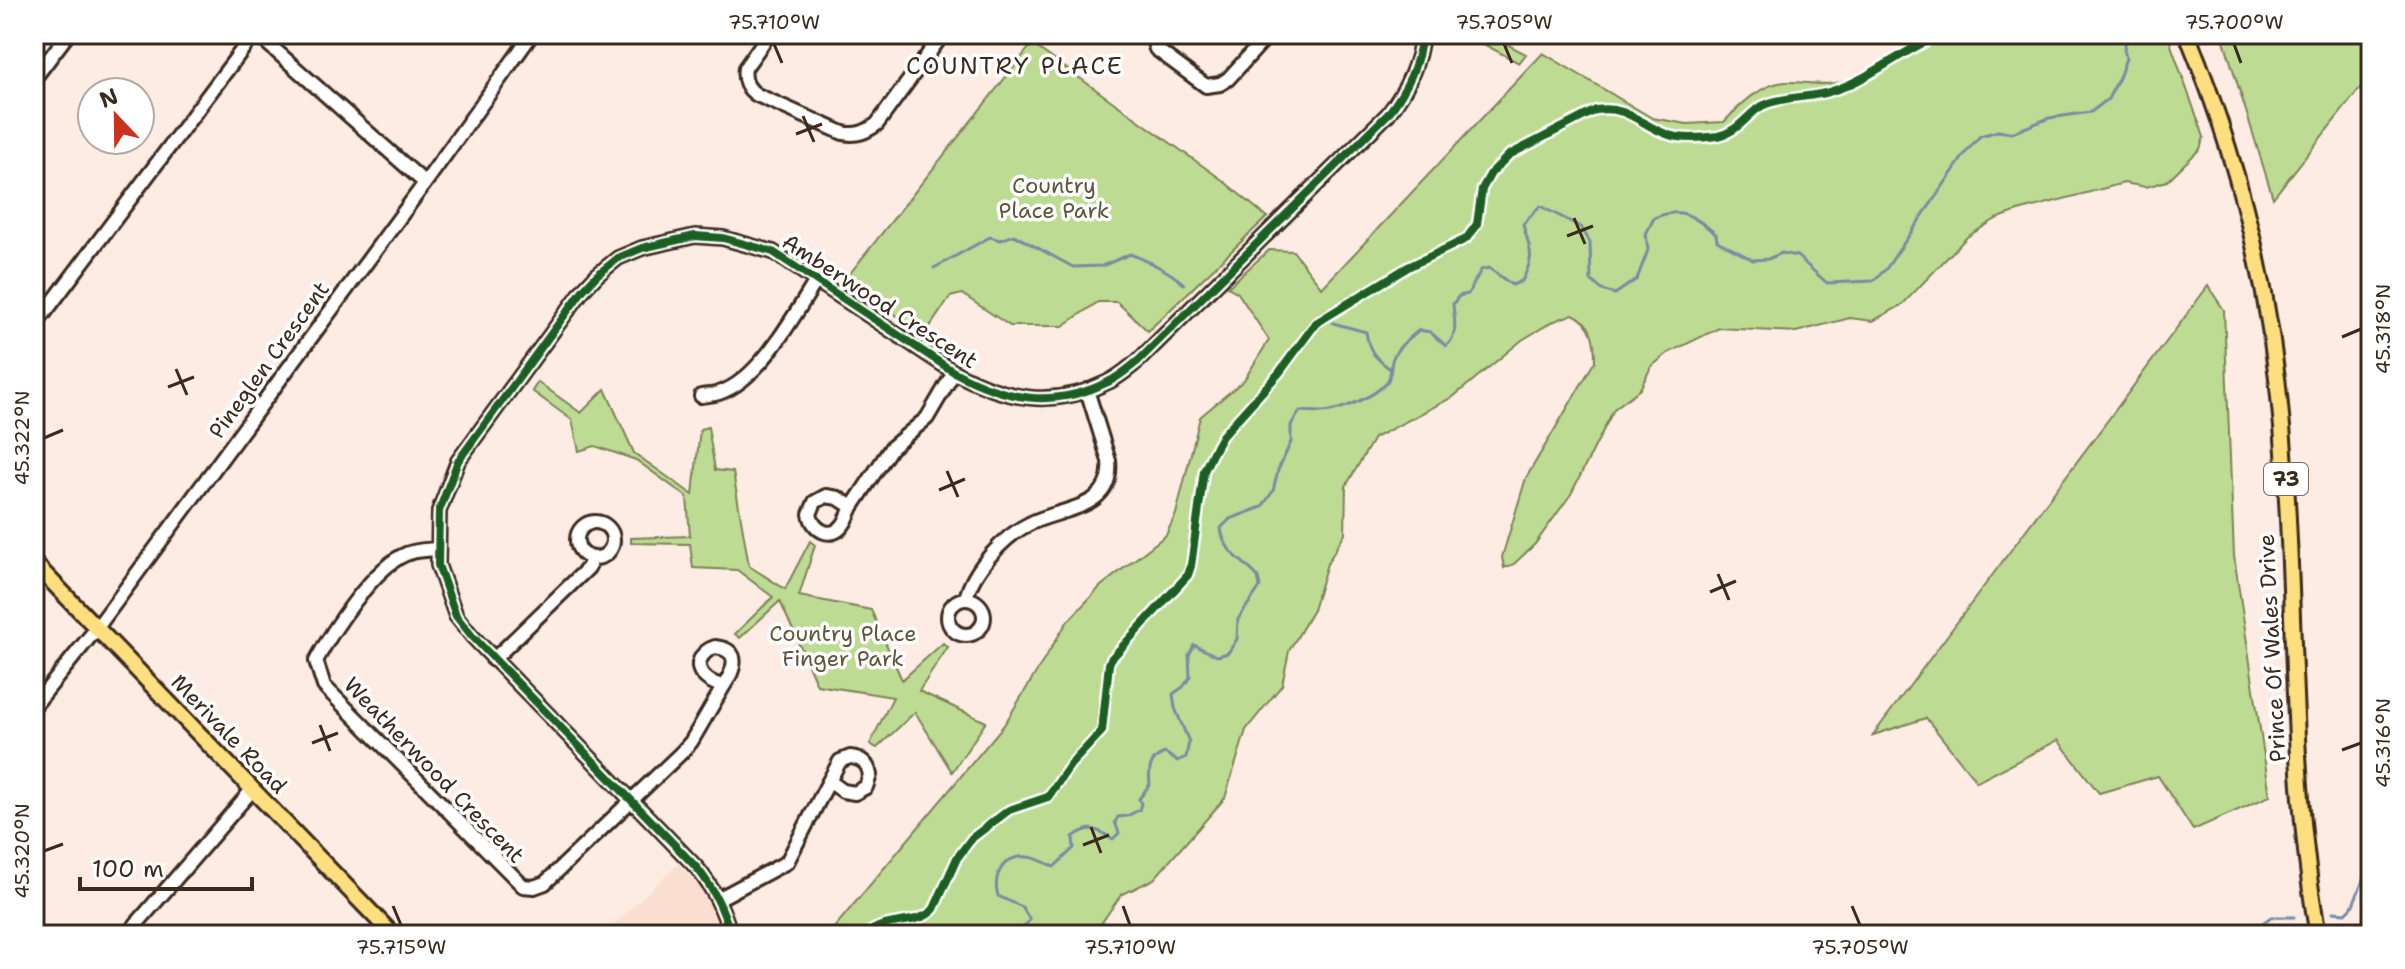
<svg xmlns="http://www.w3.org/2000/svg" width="2405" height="969" font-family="'Shantell Sans',sans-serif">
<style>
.built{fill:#fadfd1}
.green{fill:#bddb93;stroke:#7c8258;stroke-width:2}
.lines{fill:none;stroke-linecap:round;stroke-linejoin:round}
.stream{stroke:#788ca3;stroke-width:3}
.minor-casing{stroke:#3b2a1e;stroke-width:18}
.major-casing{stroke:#3b2a1e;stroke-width:20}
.minor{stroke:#fff;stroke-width:12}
.major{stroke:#fedf80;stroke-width:14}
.cycleway-casing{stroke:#fff;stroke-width:13}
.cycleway{stroke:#1b5e20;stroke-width:8}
.ticks{fill:none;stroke:#3b2a1e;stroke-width:3}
.labels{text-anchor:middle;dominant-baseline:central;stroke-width:7;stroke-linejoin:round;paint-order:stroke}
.shield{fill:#fff;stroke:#766a62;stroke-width:2}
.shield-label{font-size:20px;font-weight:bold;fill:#3b2a1e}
.park-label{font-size:22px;fill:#5c563b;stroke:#fff}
.street-label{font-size:22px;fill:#3b2a1e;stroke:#fff}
.neighbourhood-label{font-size:24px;letter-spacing:2px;fill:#3b2a1e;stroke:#fff}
.neatline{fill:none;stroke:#3b2a1e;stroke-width:3}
.ticks-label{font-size:20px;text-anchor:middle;fill:#3b2a1e}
</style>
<rect width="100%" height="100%" fill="#fcece4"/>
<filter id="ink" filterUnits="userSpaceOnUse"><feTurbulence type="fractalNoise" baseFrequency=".0125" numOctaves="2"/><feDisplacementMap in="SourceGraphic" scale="16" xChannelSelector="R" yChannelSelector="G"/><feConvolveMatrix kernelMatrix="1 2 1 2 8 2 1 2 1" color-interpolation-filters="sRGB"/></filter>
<g filter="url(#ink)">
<!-- built -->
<path class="built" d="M678,864L704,891L719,919L724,935H603Z"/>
<!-- green -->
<path class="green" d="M1465,34H1487L1526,54L1519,63Z
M1934,34H2167L2204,137L2200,149L2167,181L2146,187L2124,183L2018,211L1996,219L1967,237L1902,305L1873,321L1850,318L1796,332L1719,328L1668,353L1651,367L1640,389L1614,409L1571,494L1535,544L1514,564L1504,568L1502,557L1526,478L1595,361C1595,342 1593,323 1573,314L1552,322L1522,340L1453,397L1374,438L1346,486L1345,533L1327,564L1313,610L1289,651L1282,685L1246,730L1225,798L1154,879L1121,895L1093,935H828L1004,725L1067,622L1101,586L1166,535L1176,514L1200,417L1244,380L1269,340L1238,293L1228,287L1269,250L1293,251L1322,288L1543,53L1652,118L1687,124L1724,122C1739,106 1762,83 1785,82C1805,81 1821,87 1841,82C1875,73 1905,54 1934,34Z
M2222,34H2371V90L2365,82L2273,198Z
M1032,44L1221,179L1267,217L1148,331L1117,302H1098L1063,326H1010L962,294L950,297L925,334L844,281Z
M2208,286L2224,310L2234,556L2270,796L2193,830L2158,776L2099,793L2058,740L1977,782L1926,718L1873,735Z
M538,382L581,413L605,389L634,453L693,495L700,429L708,427L715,470L733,472L749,566L785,589L810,541L815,545L799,596L871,610L902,680L943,643L948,647L919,691L986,722L952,772L915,712L877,748L870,744L893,697L817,685L780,601L740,638L735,634L773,597L737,570L693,568L690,544L631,543V538L690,536L687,497L636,460L595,446L579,451L572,420L532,391Z"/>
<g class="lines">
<!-- stream -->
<path class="stream" d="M934,268L990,237L1000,240L1014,235L1073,267L1102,266L1130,254C1150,262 1168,270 1184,284
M1333,323L1366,332C1369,351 1374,357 1389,368
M2333,912L2346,913L2352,907L2367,871L2371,868
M1016,935L1030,920L1022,907L998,896C992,875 1004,854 1028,857C1038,858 1046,863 1054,867L1074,848L1073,837C1090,824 1096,829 1113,839L1119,833L1115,822L1118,817L1127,816L1139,810L1141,804L1139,799L1150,784C1148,769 1150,758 1165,753L1177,761L1186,757L1189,742L1175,708L1173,694L1183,687L1190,677L1189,655L1194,645L1217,656L1228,653L1237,639L1238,619L1260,587L1258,577C1243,559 1224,554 1221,528L1230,519L1262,507L1273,491L1278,470L1291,442V425L1300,411C1307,411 1313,412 1319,412C1337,413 1376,396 1387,382C1392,375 1390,365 1393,358C1397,347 1410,338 1419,330L1430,332L1446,346C1459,336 1454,319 1453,304L1459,296L1468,294L1481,270L1489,268L1512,285L1522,281C1536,253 1530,253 1523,224L1540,206L1581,227L1590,242L1591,280L1602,290L1615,294L1637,279L1648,250L1646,234L1654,218C1683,206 1693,216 1716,234L1717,241L1753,260L1768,259L1782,253L1797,256L1827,283L1873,281L1886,269L1967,151L1980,136L1998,131L2012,133L2049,118L2091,112L2108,99L2119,78L2126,58L2124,49L2128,34
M2246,935L2271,917H2294"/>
<defs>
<path id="minor" d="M257,34L425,183
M769,34L745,68C743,79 747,89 757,95L843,133C857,136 866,132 877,124L943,34
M1151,34L1156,49L1206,86L1220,84L1228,79L1269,34
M34,79L68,34
M34,327L254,34
M701,396C706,395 714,395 719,393C760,380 794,315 816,281
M826,496L838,498L852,507C849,513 847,520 843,525C831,541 813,530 810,514L815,502Z
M852,507L891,448L927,418L954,372
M577 540a18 18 0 1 1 36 0a18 18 0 1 1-36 0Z
M437,549C428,550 415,550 406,554C374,567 332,631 316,661L324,686L523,886L534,887L545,883L681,753L691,742L723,687
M966,599C972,571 1004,536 1029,524C1061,507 1114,511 1109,461L1087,390
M948 617a18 18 0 1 1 36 0a18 18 0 1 1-36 0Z
M715,647C743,650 734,671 723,687C717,684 709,682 705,677C692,666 702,651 715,647Z
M493,660L588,568L593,558
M34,706L96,629L425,183L532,34
M850,757C862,758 868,764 870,775L866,787L855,793L843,791L829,781L840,761Z
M718,899L787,862L829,781
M127,935L252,790
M731,935C723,909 714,889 697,868L472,636L456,616L438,565L439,511L458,461L583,290L597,275L618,258L642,248L695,236L723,238L773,252L954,372C1006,400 1053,409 1108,382C1119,377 1129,368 1138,361L1388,114C1406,91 1419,64 1422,34"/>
<path id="major" d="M2187,34C2238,158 2271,293 2282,427C2297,596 2288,768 2318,935
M34,563L393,935"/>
</defs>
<!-- minor casing -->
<use href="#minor" class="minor-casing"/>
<!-- major casing -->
<use href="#major" class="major-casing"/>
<!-- minor -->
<use href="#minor" class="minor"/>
<!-- major -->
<use href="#major" class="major"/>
<defs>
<path id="cycleway" d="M731,935C723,909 714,889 697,868L472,636L456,616L438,565L439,511L458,461L583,290L597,275L618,258L642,248L695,236L723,238L773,252L954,372C1006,400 1053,409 1108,382C1119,377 1129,368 1138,361L1388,114C1406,91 1419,64 1422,34
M866,935C886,916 918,927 934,909L957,858L972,838L1009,810L1048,797L1071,764L1102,731L1109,664L1111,659L1188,575L1191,566L1204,471L1212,454L1222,436L1279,373L1316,323L1408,267L1466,239L1477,224L1482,189L1491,173L1509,155L1596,110C1629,105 1641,126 1669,135C1684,140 1703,138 1718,136C1742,131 1749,109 1769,103C1790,96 1814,98 1835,90C1874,77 1906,47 1944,34"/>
</defs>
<!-- cycleway casing -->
<use href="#cycleway" class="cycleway-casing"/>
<!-- cycleway -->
<use href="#cycleway" class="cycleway"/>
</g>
</g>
<!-- ticks -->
<path class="ticks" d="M774,44L782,63M1504,44L1512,63M2234,44L2241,63M803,116L814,142M796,134L822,124M1574,218L1585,244M1567,236L1593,226M2342,337L2361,329M176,369L187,395M168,387L194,377M44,438L63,430M947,471L958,497M939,490L965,479M1718,574L1729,600M1710,592L1736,581M320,725L330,751M312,743L338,733M2342,750L2361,743M1091,827L1101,853M1083,845L1109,835M44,851L63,844M393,906L401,925M1123,906L1130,925M1852,906L1860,925"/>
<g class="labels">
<!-- shield labels -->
<rect class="shield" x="2264" y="463" width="44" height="32" rx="6"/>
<g class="shield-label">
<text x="2286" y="479">73</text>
</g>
<!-- park labels -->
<g class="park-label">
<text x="1054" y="185">Country<tspan x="1054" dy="25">Place Park</tspan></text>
<text x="843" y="633">Country Place<tspan x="843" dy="25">Finger Park</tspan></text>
</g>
<!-- street labels -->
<g class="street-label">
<text transform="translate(880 301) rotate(33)">Amberwood Crescent</text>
<text transform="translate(269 360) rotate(-54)">Pineglen Crescent</text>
<text transform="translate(2272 648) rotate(-93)">Prince Of Wales Drive</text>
<text transform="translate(229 734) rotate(46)">Merivale Road</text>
<text transform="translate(434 770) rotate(46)">Weatherwood Crescent</text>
</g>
<!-- neighbourhood labels -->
<g class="neighbourhood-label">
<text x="1015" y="66">COUNTRY PLACE</text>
</g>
</g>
<!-- margin -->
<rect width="2405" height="969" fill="none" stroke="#fff" stroke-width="88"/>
<!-- north arrow -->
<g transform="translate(116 116) rotate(338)"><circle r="38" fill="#ffffff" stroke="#b1aaa5" stroke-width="2"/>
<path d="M0-6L14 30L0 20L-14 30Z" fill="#c8321e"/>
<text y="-12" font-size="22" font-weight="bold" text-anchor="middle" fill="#3b2a1e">N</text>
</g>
<!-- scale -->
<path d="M80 877v12h172v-12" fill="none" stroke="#3b2a1e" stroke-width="4"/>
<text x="92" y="877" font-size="24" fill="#3b2a1e" stroke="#ffffff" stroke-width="6" paint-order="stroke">100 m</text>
<rect x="44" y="44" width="2317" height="881" class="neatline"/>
<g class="ticks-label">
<text x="774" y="29">75.710°W</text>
<text x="1504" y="29">75.705°W</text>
<text x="2234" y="29">75.700°W</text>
<text transform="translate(2383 329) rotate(-90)" y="7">45.318°N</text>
<text transform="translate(22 438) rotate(-90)" y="7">45.322°N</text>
<text transform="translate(2383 743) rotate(-90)" y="7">45.316°N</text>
<text transform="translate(22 851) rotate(-90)" y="7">45.320°N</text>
<text x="401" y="954">75.715°W</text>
<text x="1130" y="954">75.710°W</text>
<text x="1860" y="954">75.705°W</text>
</g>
</svg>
